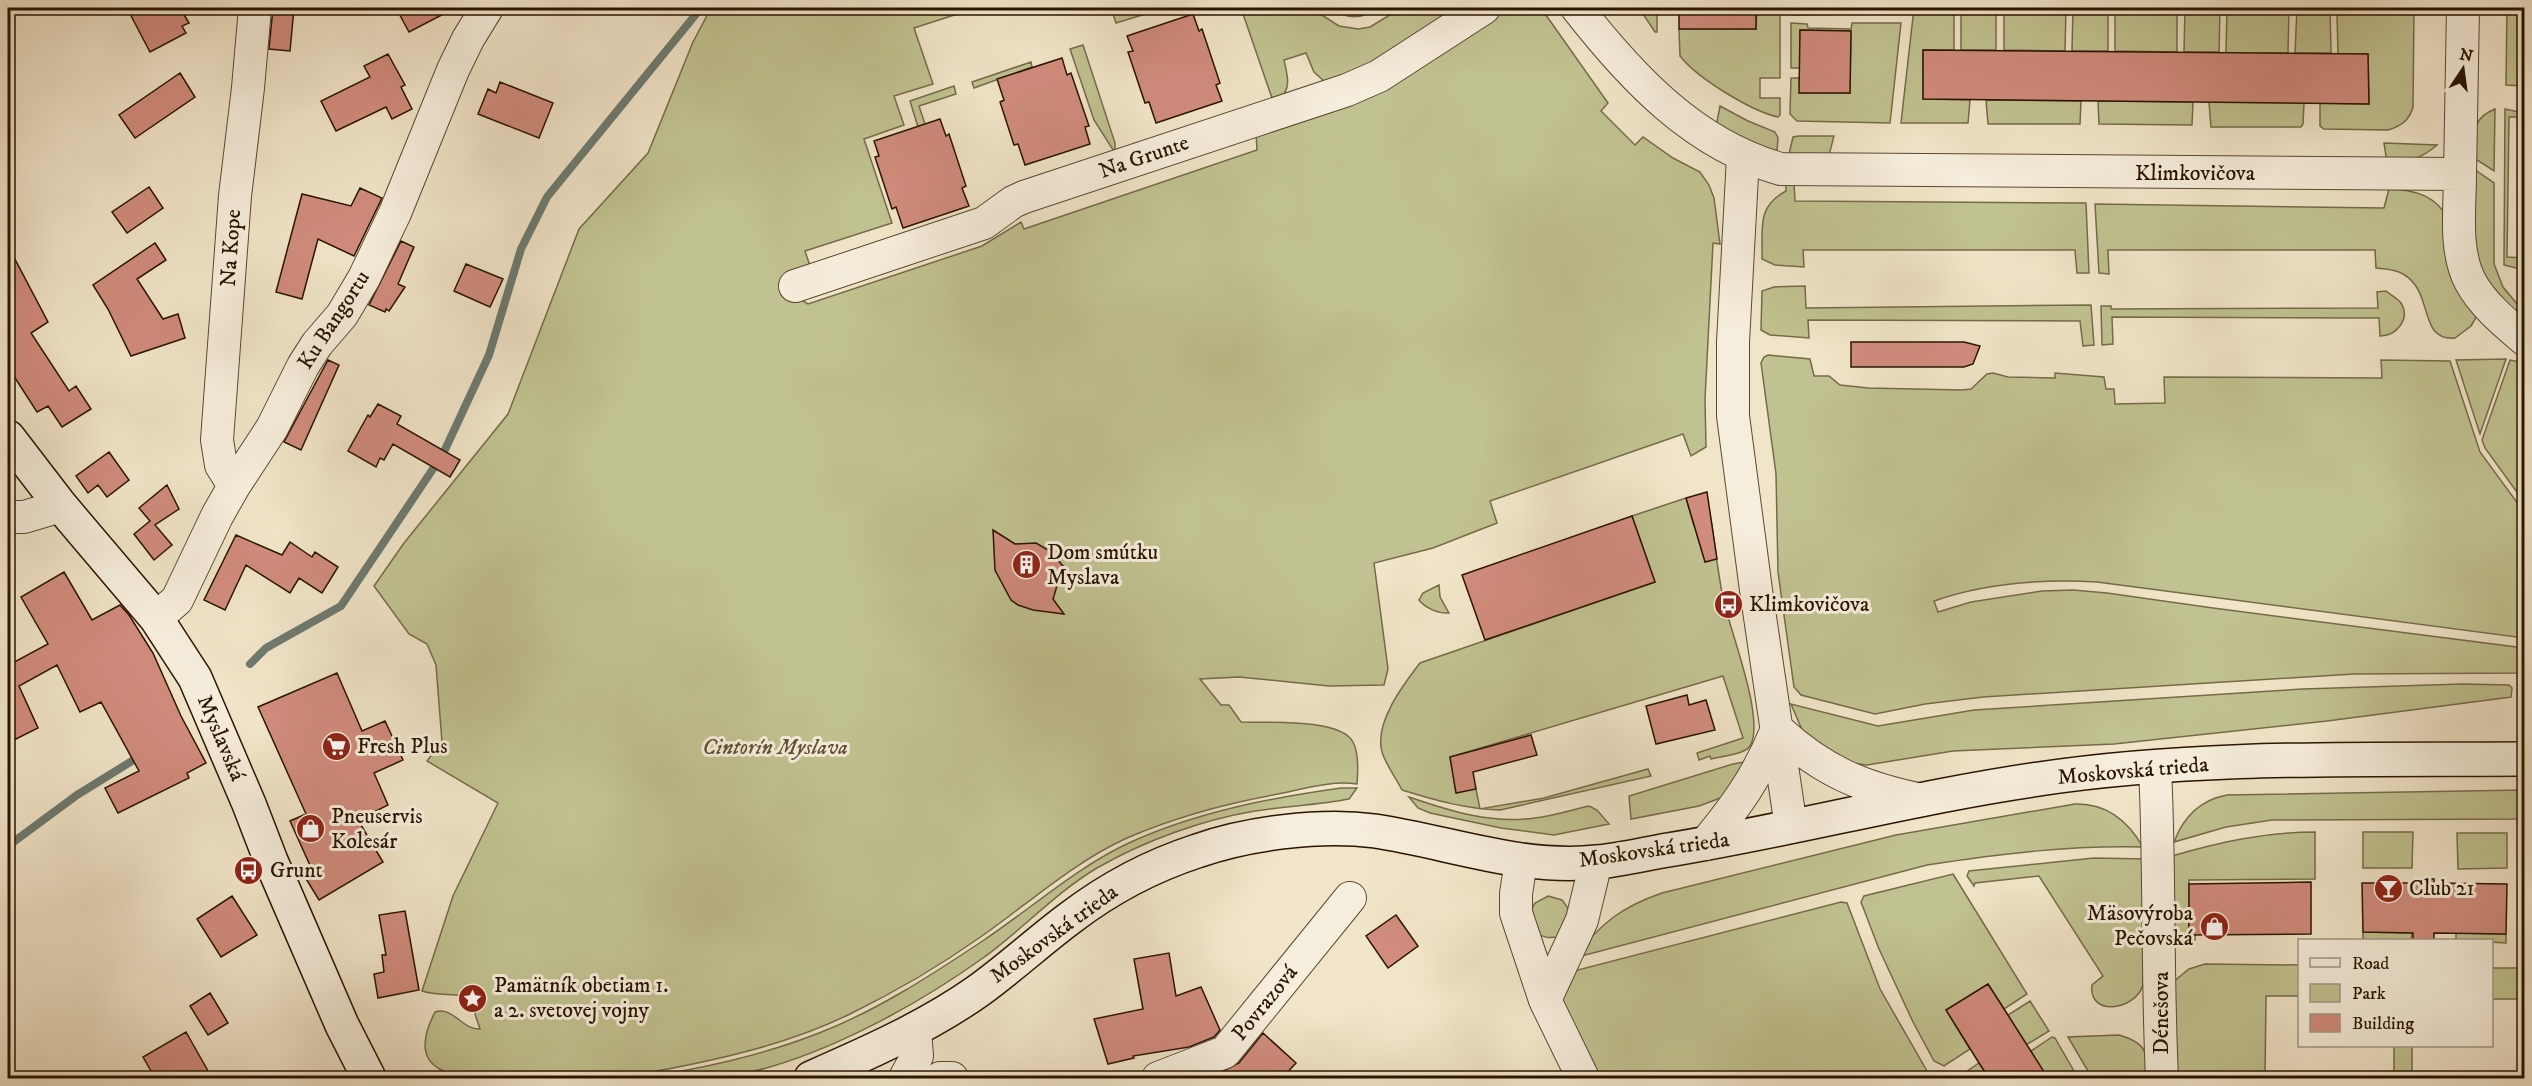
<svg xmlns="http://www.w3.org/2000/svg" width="2532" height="1086" font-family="'IM FELL DW Pica',serif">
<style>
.green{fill:#c1c291;stroke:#756b48;stroke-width:1.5}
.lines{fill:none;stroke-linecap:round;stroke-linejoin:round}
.stream{stroke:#6d7a70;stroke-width:8}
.building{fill:#d18c7d;stroke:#291400;stroke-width:1.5}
.street-casing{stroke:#5b4832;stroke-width:34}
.secondary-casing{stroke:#291400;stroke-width:36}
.street{stroke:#f6eedc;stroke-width:32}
.secondary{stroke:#f6eedc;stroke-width:33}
.labels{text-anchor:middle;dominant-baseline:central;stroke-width:6;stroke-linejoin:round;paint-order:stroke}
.street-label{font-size:22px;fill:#291400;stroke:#f6eedc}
.poi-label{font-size:22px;fill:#291400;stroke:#f6eedc;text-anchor:start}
.park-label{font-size:22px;font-style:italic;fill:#5e5133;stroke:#f6eedc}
</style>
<rect width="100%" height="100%" fill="#f1e5c9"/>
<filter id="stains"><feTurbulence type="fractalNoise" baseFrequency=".00333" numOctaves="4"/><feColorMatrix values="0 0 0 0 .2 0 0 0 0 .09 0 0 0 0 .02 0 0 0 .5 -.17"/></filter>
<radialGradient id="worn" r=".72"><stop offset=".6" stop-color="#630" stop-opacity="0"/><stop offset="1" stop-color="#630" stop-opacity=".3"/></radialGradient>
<!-- green -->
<path class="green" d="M711,8H976L914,28L933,84L894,96L904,125L864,139L892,223L805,251L811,269L798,298L808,304L982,246L1021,222L1024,229L1257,150L1256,132L1479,25L1507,8H1541L1608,103L1601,111L1635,145L1643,137L1673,158L1700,172L1709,185L1714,198L1720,244L1713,243L1705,399L1706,447L1691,456L1683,434L1490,501L1497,523L1433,548L1374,563L1388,669L1384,685L1329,686L1239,677L1200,679L1221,705H1229L1241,722C1266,723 1340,718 1353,742C1359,753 1358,772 1357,784C1330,780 1300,790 1273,795C1224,804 1173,818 1127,838C1074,862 1029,903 982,936C941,965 895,992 850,1014C793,1042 730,1057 668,1069C649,1072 629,1077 610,1078C576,1081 539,1078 504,1078C457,1078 402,1076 435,1012C453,1006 462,1030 480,1029L475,1014L478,1002L483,1005C465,990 443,998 422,991L453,896L498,803L427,761L442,742L436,665L427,644L409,634L374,586L404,543L508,414L579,229L648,153L693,42Z
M1111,8H1165L1116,23Z
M1241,8H1311L1339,26L1358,29L1370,27L1401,8H1463L1386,59L1325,82L1314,72L1306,53L1284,60C1287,75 1292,87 1280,99L1272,98Z
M1329,8H1379C1362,19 1347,20 1329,8Z
M1639,8H1657V32H1655Z
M1757,8H1780V78H1760V98H1780V115L1778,117C1751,111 1697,78 1680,56L1679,29H1756Z
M1791,8H1903L1902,13L1791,15Z
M1914,8H1954V50H1923V99L1970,100L1968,123H1901Z
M1961,8H1996V50H1961Z
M2004,8H2066L2065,51L2004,50Z
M2073,8H2108V51H2072Z
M2115,8H2177V52L2115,51Z
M2185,8H2220L2219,52H2184Z
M2227,8H2289L2288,53H2226Z
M2297,8H2330L2331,53H2295Z
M2340,8H2414L2413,107C2409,121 2401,126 2388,130L2324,129L2320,126V103L2369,104L2368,54H2338L2337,13Z
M2507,8H2524V86L2506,85Z
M1791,23L1807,24L1808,28L1851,29L1852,23H1901L1890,123L1797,121L1790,114L1791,78H1799L1800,93H1850L1851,31L1800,30V68H1791Z
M1083,45L1115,143V153L1094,120L1070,49Z
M1031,62L1032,67L974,88L972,82Z
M954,86L956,94L919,106L925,124L918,127L910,101Z
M1986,100L2081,101L2080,124H1988Z
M2098,101L2193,102L2192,125L2099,124Z
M2209,102L2304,103L2303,124L2301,127H2211Z
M1720,106L1748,121L1775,132L1778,138L1777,151L1762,147L1716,127Z
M2495,109L2494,171L2474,158C2475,134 2470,119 2495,109Z
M2505,109L2524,113V117H2509L2507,257L2524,258V270L2504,265V263Z
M1799,136H1834L1829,155L1789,154L1793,137Z
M2384,143L2437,145C2421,159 2408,162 2387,163Z
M2474,169L2494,183V264L2503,287L2518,305L2516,312C2504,300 2488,288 2481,273C2470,250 2474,196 2474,169Z
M1786,182L1794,183L1795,201L2086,203L2089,273H2077L2075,250H1803L1804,267L1775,265L1762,259C1763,229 1756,207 1786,191Z
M2389,189C2410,190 2430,193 2443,211L2446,257L2450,274L2478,314L2471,326L2455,338C2417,341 2435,292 2403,274C2395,269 2385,269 2376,268L2375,250H2108L2109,274L2099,273L2095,204L2384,208Z
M1805,286L1806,308L2091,305L2094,345L2083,346L2080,321L1808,320L1809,338L1770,335L1761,330L1762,291L1774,287Z
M2386,291C2391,295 2397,298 2401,303C2411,319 2396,336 2380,336L2379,318L2112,317L2113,344L2102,345L2101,306H2111V309L2378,308L2377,292Z
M1768,355L1810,359L1814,376H1829L1840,385L1868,388L1962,390L1971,389L1987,374L1993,373L2008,377L2055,378V373L2104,377L2106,389H2114L2115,404L2165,403L2164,377L2382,378L2381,360L2450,361L2480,452L2524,512V638L2097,582C2043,579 1985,583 1934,601L1938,612L1971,602L2042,591L2073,590L2107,593L2213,608L2524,648V673L2354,674L1983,697L1925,704L1875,714L1801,695L1794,687L1778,572L1776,474L1761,363L1764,357Z
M2506,359L2480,434L2456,360Z
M2510,360L2524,363V502L2485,448L2482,440Z
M1686,498L1694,526L1711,520C1715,546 1718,573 1723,598C1729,628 1766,720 1750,746C1744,755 1721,756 1711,759L1710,756L1699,760L1697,753L1743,738L1723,676L1450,757L1456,792L1476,789L1480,809L1544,798L1648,769L1651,776L1500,810C1465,809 1435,800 1402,790C1396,778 1386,765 1382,752C1374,723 1403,685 1420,663L1655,582L1632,516Z
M1439,585L1440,597L1449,613C1439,614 1425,608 1419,600L1423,593Z
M2463,684L2509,685L2512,688L2511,697L2327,721L2114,744L1953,751L1867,765L1843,762L1803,732L1791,704L1878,726L1974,710L2303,689Z
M1755,760L1723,797L1699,806L1631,819L1629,796L1733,764Z
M1341,788H1357L1349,799C1318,805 1286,806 1255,811C1201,820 1144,841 1097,868C1055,893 1022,930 983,958C913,1008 811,1064 725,1077C697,1082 667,1079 639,1078C700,1069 761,1056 819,1033C876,1011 930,976 981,942C1031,909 1076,867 1131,842C1197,812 1270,798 1341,788Z
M2524,790V819L2272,820L2226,827L2174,842C2183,818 2200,800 2227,795Z
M1409,797C1450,811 1490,824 1535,818C1553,816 1571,810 1589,806L1597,810L1609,824L1554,835L1501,828L1430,813L1418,808Z
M2075,804C2106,803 2128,821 2143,847C2071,845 1998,854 1927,865L1574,958C1600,924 1621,907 1662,893L1896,835Z
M2315,832V879L2189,880V935H2195V940H2172V856C2220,842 2265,832 2315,832Z
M2363,832H2413L2412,868H2363Z
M2457,833H2507V868L2458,869Z
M2094,858L2147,859L2149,888L2143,985C2135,1011 2088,1017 2092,985L2103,976L2039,876L1975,883L1974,886L1967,876L1969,871Z
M1953,874L2027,994L2004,1009L1988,984L1946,1010L1970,1049L1944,1066L1934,1061L1913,1022L1879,949L1861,902L1864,896Z
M1548,896L1562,900L1570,911L1560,936C1550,939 1544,938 1535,932L1529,914L1535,903Z
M1841,902L1847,903L1880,989L1931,1078H1597L1561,997L1566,973Z
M2363,932L2412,933L2411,940H2363Z
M2456,933L2506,934V943L2456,940Z
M2205,964L2299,965V996H2266L2265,1078H2176L2173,982L2189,969Z
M2492,968H2524V999H2492Z
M2030,1001L2049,1031L2026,1045L2008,1015Z
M2119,1035C2147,1043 2147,1052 2148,1078H2092L2068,1037Z
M2052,1037L2055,1038L2078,1078H2045L2046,1077L2031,1051Z
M2394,1046H2412V1078H2394Z
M1979,1063L1989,1078H1957Z"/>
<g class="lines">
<!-- stream -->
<path class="stream" d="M250,664L266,648L341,606L443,454L489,355L521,249L547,197L701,8
M8,846L77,795L140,756"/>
</g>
<!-- building -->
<path class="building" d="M127,8H180L189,23L182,26L186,33L150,52Z
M273,8H294L290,51L269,49Z
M396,8H455L409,32Z
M1679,8H1756V29H1679Z
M1193,14L1199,31L1202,29L1220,83L1216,85L1222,101L1156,123L1149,102L1145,103L1128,52L1133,51L1127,36Z
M1800,30L1851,31L1850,93H1799Z
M1923,50L2368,54L2369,104L1923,99Z
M388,54L405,85L401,87L412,109L392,119L386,107L336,131L321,101L370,77L364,66Z
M1062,58L1067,75L1071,73L1089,126L1085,127L1090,144L1025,165L1018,144L1014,145L1000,102L1004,100L997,79Z
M180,73L195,97L135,138L119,115Z
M500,82L553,103L539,138L478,114L488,89L496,93Z
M940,119L946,136L949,134L966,186L962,188L969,206L903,228L896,207L892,209L875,157L879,156L874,141Z
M149,187L163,208L127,233L112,212Z
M360,188L382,198L354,256L318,239L302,299L276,292L302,194L351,206Z
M401,241L414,247L398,284L405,287L389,311L386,309L385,312L369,305Z
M155,243L166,260L137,279L163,319L178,314L185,338L131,356L108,309L93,285Z
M8,246L48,322L31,333L69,391L76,386L91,409L62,427L48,406L37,412L8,367Z
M466,264L503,279L490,307L454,291Z
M1851,342H1964L1980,346L1973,364L1964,367H1851Z
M328,360L339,365L301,450L284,442Z
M378,404L401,416L397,424L460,460L450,477L393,444L384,460L380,458L376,467L348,451L368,415L370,417Z
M109,452L129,480L107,497L98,485L88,493L76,476Z
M167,485L179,509L155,525L172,545L154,560L134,534L150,521L139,508Z
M1707,492L1717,559L1705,562L1686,498Z
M1632,516L1655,582L1485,640L1462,575Z
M993,530L1015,544L1036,543L1050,551L1063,566L1053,599L1064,614L1033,610L1018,605L1011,600L995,570Z
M236,535L282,555L290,542L312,557L315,552L338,567L322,593L299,578L290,593L246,565L225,610L204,600Z
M64,572L92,620L120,605L129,615L153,653L181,716L206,763L187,773L189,778L118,813L105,788L139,771L101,702L80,712L57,665L19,686L38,728L8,743V661L9,665L48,644L21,597Z
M337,673L362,731L385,721L403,760L374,773L388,805L358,820L383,862L319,900L305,877L313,872L290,821L306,814L258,707Z
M1687,695L1689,705L1706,700L1715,730L1656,744L1646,706Z
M1531,735L1537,755L1473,772L1476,789L1456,793L1450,757Z
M2412,879H2434V883L2507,884L2506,934L2434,933V940H2413V933L2363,932L2362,883H2412Z
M2311,882V934L2189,935V884Z
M232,896L257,935L221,957L197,919Z
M405,911L419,990L378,998L374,974L384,972L382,955H386L379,915Z
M1396,915L1418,946L1388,968L1366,936Z
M1169,953L1176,996L1201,987L1220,1030L1214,1037L1189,1047L1133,1056L1134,1058L1108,1064L1094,1019L1143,1009L1134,959Z
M1988,984L2006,1012L2048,1078H1989L1979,1063L1946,1010Z
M210,993L228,1023L208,1035L190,1006Z
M186,1032L212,1078H155L143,1057Z
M1263,1033L1296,1063L1282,1078L1275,1072L1269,1078H1218L1215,1075L1239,1063Z"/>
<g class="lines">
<defs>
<path id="street" d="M1577,8C1631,77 1694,145 1781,169L2460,174C2460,208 2454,250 2470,281C2482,304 2505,323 2524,339
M1743,157L1733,342V416L1756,590L1791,827
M2460,174L2463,8
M795,286L984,223L1013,202L1024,197L1347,90L1379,76L1484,8
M234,486L221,465L217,440L235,196L248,88L255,8
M8,517H24L61,506
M156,618L177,600L217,516L234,486L272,428L303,366L317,344L342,315L364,278L395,213L453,70L468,39L487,8
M1777,729C1822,771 1863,788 1922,800
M2155,768C2160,871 2157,975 2162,1078
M1705,844C1737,805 1758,776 1777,729
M1521,861L1516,894V913L1545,1000L1583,1078
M1545,1000L1582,920L1596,862
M905,1078L917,1056L915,1029
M940,1078H952
M1158,1078L1225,1052L1350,898"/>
<path id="secondary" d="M8,437L61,506L156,618L195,678L249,804L271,861L342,1025L369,1078
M811,1078C868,1053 927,1027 978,991C1010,968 1039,941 1070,918C1108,889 1151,866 1197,851C1248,833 1320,824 1375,831C1449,842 1520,870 1597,862C1620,860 1644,854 1668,850C1792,830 1914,797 2039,779C2199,755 2363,760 2524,759"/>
</defs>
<!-- street casing -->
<use href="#street" class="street-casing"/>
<!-- secondary casing -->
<use href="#secondary" class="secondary-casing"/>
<!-- street -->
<use href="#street" class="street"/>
<!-- secondary -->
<use href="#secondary" class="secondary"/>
</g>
<!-- icons -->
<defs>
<symbol id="building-disc" viewBox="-11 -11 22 22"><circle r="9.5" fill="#8f2418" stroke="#f6eedc"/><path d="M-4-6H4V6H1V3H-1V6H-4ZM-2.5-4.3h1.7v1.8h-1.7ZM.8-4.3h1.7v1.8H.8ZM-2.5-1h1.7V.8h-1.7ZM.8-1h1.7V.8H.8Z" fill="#fff"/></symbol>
<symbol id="bus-disc" viewBox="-11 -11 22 22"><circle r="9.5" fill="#8f2418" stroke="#f6eedc"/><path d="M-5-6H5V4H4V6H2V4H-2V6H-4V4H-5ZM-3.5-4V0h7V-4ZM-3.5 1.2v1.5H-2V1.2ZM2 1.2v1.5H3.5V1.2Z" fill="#fff"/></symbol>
<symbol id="supermarket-disc" viewBox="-11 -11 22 22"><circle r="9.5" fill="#8f2418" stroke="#f6eedc"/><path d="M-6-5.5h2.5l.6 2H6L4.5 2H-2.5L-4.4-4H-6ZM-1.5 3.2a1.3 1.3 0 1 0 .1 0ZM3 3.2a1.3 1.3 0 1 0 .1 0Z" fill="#fff"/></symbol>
<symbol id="shop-disc" viewBox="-11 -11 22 22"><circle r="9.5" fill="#8f2418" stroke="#f6eedc"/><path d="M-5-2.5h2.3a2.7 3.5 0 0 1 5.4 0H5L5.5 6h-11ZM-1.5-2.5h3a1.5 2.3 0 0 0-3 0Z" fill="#fff"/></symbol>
<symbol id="bar-disc" viewBox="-11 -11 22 22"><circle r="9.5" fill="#8f2418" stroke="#f6eedc"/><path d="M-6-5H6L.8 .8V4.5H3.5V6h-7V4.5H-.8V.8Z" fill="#fff"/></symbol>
<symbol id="sight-disc" viewBox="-11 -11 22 22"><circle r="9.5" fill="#8f2418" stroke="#f6eedc"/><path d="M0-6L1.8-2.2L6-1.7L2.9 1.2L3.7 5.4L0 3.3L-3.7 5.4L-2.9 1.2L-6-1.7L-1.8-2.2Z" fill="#fff"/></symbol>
</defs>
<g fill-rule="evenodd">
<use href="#building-disc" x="1010" y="548" width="33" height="33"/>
<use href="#bus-disc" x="1712" y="588" width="33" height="33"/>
<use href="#supermarket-disc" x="320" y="730" width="33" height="33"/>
<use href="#shop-disc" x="294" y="812" width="33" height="33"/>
<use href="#bus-disc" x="232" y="854" width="33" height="33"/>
<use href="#bar-disc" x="2372" y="872" width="33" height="33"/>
<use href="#shop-disc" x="2198" y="910" width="33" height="33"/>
<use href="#sight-disc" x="456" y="982" width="33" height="33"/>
</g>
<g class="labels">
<!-- street labels -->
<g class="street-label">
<text transform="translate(1144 157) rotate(-19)">Na Grunte</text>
<text x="2195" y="173">Klimkovičova</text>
<text transform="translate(231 248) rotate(-86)">Na Kope</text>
<text transform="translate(334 320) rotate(-57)">Ku Bangortu</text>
<text transform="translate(221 738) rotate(67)">Myslavská</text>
<text transform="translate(2133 771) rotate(-5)">Moskovská trieda</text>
<text transform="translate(1654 850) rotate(-8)">Moskovská trieda</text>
<text transform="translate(1054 934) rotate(-36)">Moskovská trieda</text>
<text transform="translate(1265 1003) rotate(-51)">Povrazová</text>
<text transform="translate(2161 1013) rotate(-90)">Dénešova</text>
</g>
<!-- poi labels -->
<g class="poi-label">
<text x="1047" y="552">Dom smútku<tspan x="1047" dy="25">Myslava</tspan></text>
<text x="1749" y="604">Klimkovičova</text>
<text x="357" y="746">Fresh Plus</text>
<text x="331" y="816">Pneuservis<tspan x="331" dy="25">Kolesár</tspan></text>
<text x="270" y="870">Grunt</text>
<text x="2409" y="888">Club 21</text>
<text x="2193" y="913" text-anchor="end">Mäsovýroba<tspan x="2193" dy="25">Pečovská</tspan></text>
<text x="494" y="985">Pamätník obetiam 1.<tspan x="494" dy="25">a 2. svetovej vojny</tspan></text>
</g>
<!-- park labels -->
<g class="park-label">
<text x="775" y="747">Cintorín Myslava</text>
</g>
</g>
<!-- margin -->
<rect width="2532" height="1086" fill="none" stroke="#f1e5c9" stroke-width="30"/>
<rect x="9" y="9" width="2514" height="1068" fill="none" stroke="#291400" stroke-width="3"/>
<rect x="15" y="15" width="2502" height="1056" fill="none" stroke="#291400" stroke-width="1.5"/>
<!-- legend -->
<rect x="2298" y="939" width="195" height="108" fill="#f6eedc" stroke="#a49784" stroke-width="1.5"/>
<rect x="2310" y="958" width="30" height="9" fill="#f6eedc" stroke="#a49784" stroke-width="1.5"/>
<text x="2352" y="969" font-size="18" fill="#291400">Road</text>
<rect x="2310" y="984" width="30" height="18" fill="#c1c291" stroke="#a49784" stroke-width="1.5"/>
<text x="2352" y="999" font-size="18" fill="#291400">Park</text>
<rect x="2310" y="1014" width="30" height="18" fill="#d18c7d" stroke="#a49784" stroke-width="1.5"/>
<text x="2352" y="1029" font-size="18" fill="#291400">Building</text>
<!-- north arrow -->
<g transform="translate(2463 69) rotate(13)" stroke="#f6eedc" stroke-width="4.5" paint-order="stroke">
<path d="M0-4.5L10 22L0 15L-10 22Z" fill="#291400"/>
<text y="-9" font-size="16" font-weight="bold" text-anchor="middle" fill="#291400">N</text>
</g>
<rect width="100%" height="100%" filter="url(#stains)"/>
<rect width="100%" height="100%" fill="url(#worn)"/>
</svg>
